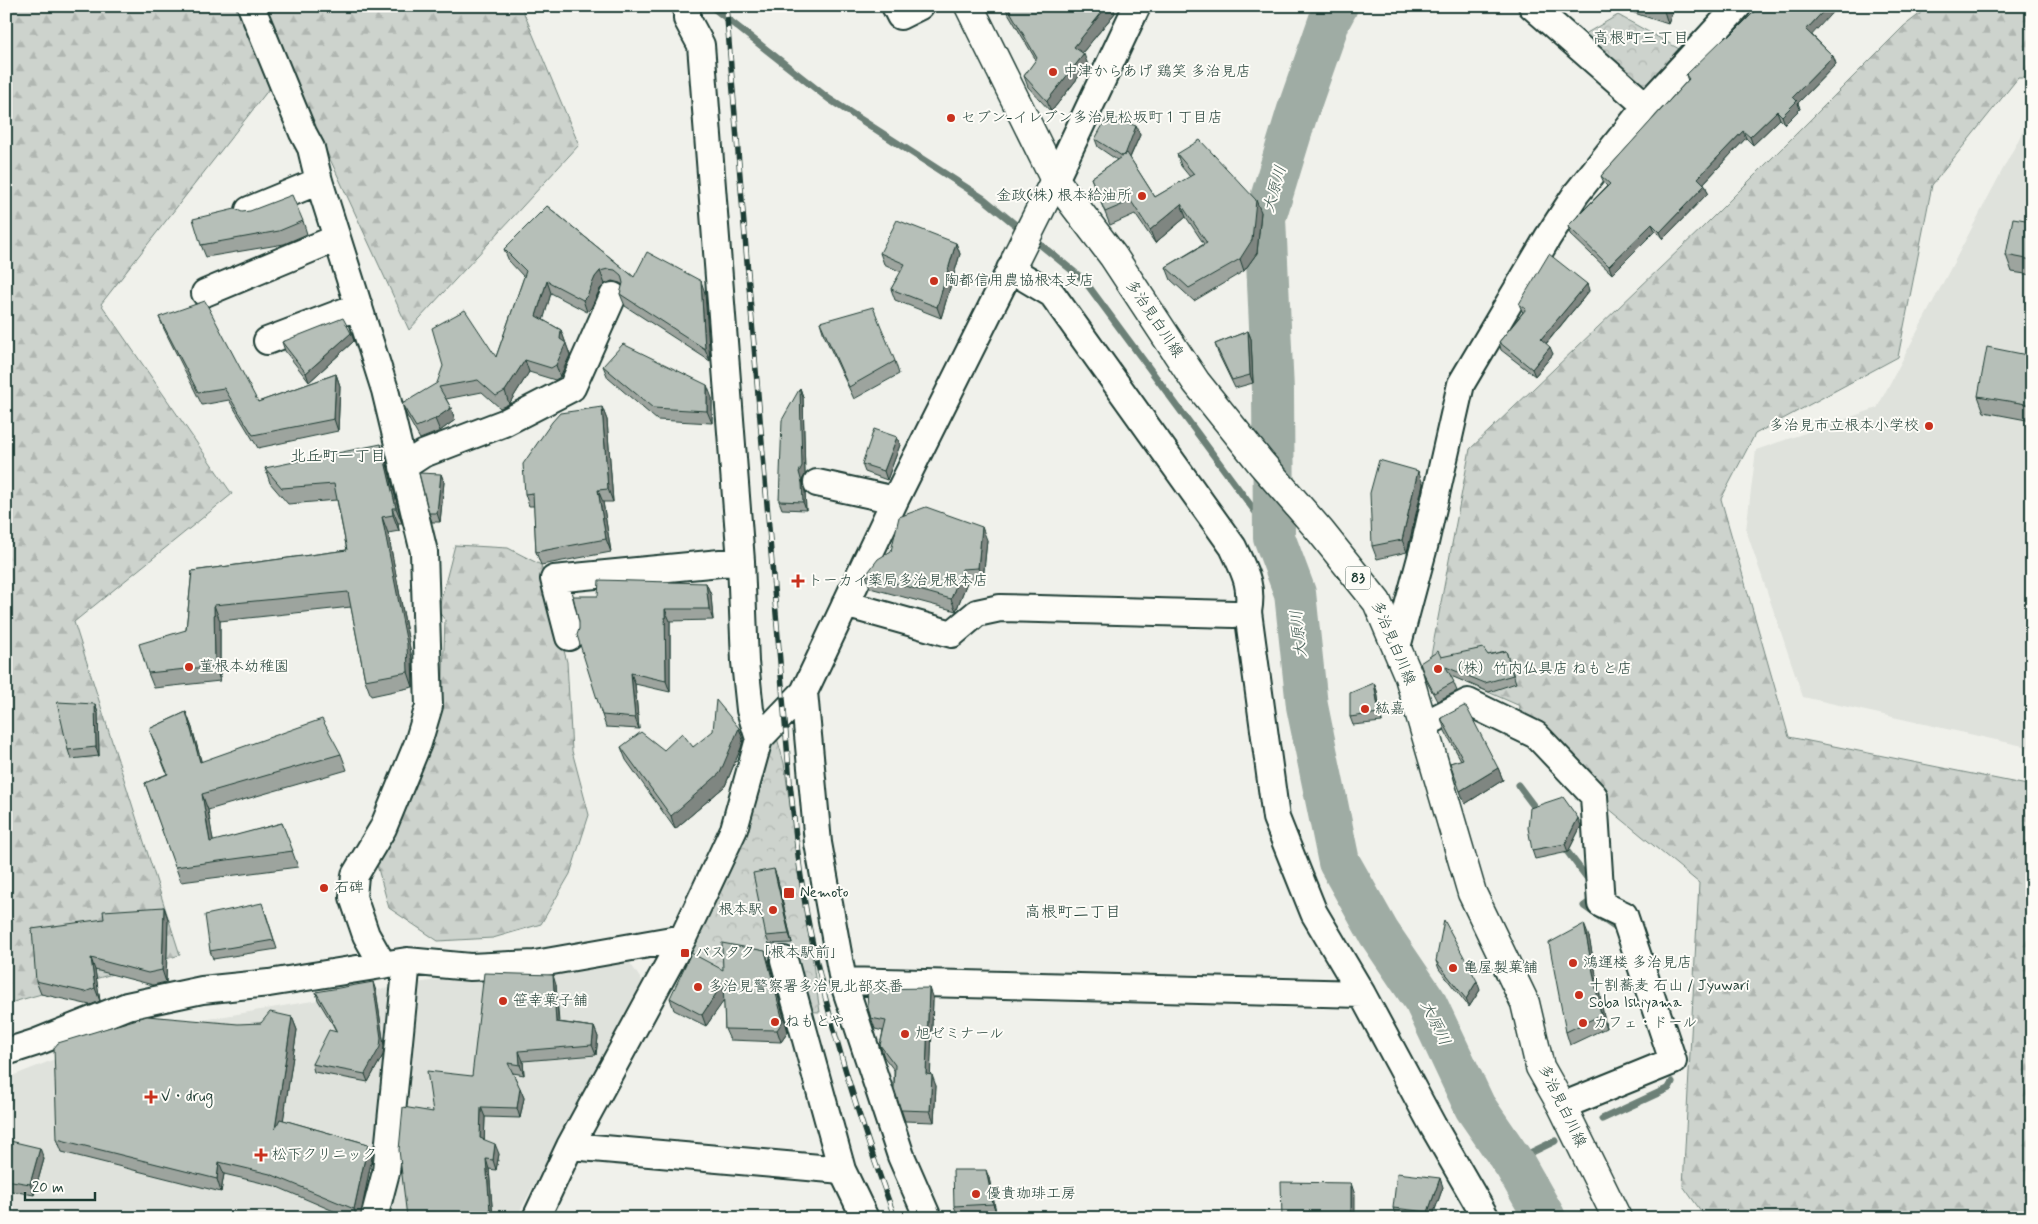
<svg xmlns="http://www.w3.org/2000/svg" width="2038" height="1224" font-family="Mynerve,'Klee One',sans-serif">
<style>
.built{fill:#dfe2dc}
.forest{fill:url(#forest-firs);stroke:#768880}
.park{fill:url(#park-crowns);stroke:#768880}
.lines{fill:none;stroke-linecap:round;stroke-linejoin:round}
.stream{stroke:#6c8077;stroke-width:7}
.river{stroke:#9faca4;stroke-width:42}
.minor-casing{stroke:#1f3d34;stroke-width:30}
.tertiary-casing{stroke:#1f3d34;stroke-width:31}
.primary-casing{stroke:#1f3d34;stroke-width:31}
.minor{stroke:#fdfcf7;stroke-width:26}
.tertiary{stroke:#fdfcf7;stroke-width:28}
.primary{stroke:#fdfcf7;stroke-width:28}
.rail-casing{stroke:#1f3d34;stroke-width:5.5}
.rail{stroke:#fdfcf7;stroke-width:4;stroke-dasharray:11;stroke-linecap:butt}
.wall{fill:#9da49e;stroke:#1f3d34}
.shaded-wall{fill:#7f8681;stroke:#1f3d34}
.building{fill:#b6bfb8;stroke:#1f3d34}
.poi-dot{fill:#c8321e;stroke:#fdfcf7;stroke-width:2}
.labels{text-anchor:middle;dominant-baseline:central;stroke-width:4;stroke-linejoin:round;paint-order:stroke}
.shield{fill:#fdfcf7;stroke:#62766e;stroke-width:1}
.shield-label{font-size:14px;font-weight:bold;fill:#1f3d34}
.poi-label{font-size:15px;fill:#1f3d34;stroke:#fdfcf7;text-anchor:start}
.street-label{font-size:15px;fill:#1f3d34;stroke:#fdfcf7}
.neighbourhood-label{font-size:16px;fill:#1f3d34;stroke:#fdfcf7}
.water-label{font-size:16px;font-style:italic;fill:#455e56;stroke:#fdfcf7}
</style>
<defs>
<pattern id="forest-firs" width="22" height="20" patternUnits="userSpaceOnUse" patternTransform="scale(1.25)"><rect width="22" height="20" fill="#cdd3cd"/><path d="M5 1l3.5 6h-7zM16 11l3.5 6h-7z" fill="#b0b6b1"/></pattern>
<pattern id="park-crowns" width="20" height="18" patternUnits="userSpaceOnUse" patternTransform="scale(1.25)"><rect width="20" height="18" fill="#cdd3cd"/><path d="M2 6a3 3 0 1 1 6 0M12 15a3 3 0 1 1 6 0" fill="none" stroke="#b0b6b1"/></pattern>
</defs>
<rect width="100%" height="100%" fill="#f0f1eb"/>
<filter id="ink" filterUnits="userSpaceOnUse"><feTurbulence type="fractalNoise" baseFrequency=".02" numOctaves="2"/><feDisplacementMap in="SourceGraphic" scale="10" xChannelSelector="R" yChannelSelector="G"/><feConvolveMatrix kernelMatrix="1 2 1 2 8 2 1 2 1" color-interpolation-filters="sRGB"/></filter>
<g filter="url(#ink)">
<!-- built -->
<path class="built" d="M2032,114V748L1803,697L1746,530L1756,450L1877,408Z
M626,957L644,984L516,1218H6V1077L12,1076L63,1056L91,1039L476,973Z"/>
<!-- forest -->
<path class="forest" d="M6,6H521L579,145L409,330L287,66L101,304L232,494L74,622L180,955L6,1004Z
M1930,6H2032V78H2018L1932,185L1898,357L1755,434L1721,499L1789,737L2032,786V1206L2015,1218H1706L1683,1186L1699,883L1517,733L1520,706L1429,666L1470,449L1702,228L1904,26Z
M455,545L508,548L541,565L567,662L572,751L589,815L570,874L541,924L493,938L438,941L389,908L377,865L429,745L442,702L445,620L438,611Z"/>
<!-- park -->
<path class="park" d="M1618,15L1681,50L1642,95L1578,38Z
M777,738L784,763L820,1012L793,1011L683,963L762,764Z"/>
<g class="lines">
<!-- stream -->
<path class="stream" d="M711,6L829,99L984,199L1023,231
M1031,237L1084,280L1274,537
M1518,785L1539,813
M1563,846L1591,883
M1595,898L1584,906L1619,930L1620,932
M1602,1119L1669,1088L1672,1082
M1515,1165L1528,1154L1555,1141"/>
<!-- river -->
<path class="river" d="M1337,6L1330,19L1297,113L1265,218L1273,391L1274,537L1295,593L1307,706L1339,862L1379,933L1425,1001L1475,1107L1515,1165L1545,1218"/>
<defs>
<path id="minor" d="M251,6L303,133L311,148L319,181L385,390L424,552L429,706L418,743L383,828L355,875L353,897L366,935L383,965
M687,6V19L701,45L741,561L745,662L750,710L759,739
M895,6L900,16L920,6
M1532,6L1646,106
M1055,180L1137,6
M249,210L319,181
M1010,269L1052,294L1233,547C1244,571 1253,585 1248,612L1276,818L1314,913L1362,994L1433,1126L1486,1218
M205,293L337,238
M267,341L359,306
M403,467L423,454L504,423L572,388L613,296
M817,483L895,500
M845,604L952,634L977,613L1000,608L1234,614L1248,612
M569,637L554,579L741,561
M1397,647L1425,543L1461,384L1548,237L1576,194L1646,106L1738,6
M804,692L818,843L843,981L901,1156L928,1218
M1423,725L1468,702L1536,735L1594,796L1601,904L1624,915L1673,1061L1562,1106
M784,960L842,1170
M843,981L1362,994
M6,1052L37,1042L127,1006L202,990L269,983L407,961L470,967L535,964L683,938
M570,1146L842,1170L865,1218
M374,1218L386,1172L407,961
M536,1218L570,1146L683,938L734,829L759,739L804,692L895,500L1016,258"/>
<path id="tertiary" d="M1016,258L1055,180"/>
<path id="primary" d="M969,6L1055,180L1113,256L1196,382L1261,463L1321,532L1377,602L1409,677L1472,893L1525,1003L1540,1067L1562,1106L1617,1218"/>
</defs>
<!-- minor casing -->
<use href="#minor" class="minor-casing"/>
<!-- tertiary casing -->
<use href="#tertiary" class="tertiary-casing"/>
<!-- primary casing -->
<use href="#primary" class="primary-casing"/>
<!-- minor -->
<use href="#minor" class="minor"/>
<!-- tertiary -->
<use href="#tertiary" class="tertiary"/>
<!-- primary -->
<use href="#primary" class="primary"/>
<defs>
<path id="rail" d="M726,6L790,783C796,837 801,892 813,945C833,1038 862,1128 895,1218"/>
</defs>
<!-- rail casing -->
<use href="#rail" class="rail-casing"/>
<!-- rail -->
<use href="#rail" class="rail"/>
</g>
<!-- wall -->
<path class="wall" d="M1004,6H1113L1115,13L1082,53L1088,65L1051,112L1028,87L1024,76L1036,60Z
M1613,6H1675L1668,24Z
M1812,35L1833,56L1836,64L1798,103L1800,109L1785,124L1780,119L1753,145L1746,138L1704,183L1705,185L1708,193L1663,239L1655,231L1612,274L1570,234L1568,226L1607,186L1604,183L1601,176L1688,81L1686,75L1729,37Z
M1136,126L1140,135L1130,158L1155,197L1190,177L1181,166L1177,154L1261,212L1257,253L1244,271L1194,301L1171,280L1166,267L1204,244L1186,217L1155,243L1135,214L1110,225L1091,178L1117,160L1098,147L1095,139Z
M547,206L634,277L705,293L710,361L625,306L620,294L623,285L620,283L612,281L605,284L600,289L591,308L587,312L551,293L543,320L561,330L570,355L560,377L555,380L529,372L509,404L500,408L482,392L446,399L451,408L455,420L440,431L420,439L407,416L402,404L496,357L524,277L509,261L504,249Z
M303,221L307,234L284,244L206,257L201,245Z
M2032,221V275L2012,272L2006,255Z
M956,243L960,254L941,318L895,300L891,289L901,272L884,264L880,253Z
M1587,284L1589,291L1546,344L1553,354L1535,376L1501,350L1499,342L1523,312L1522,311L1519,304Z
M159,317L258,402L336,374L340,386L338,431L258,448L229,400L202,405L164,329Z
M820,322L895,361L899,374L854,399L824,335Z
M1248,331L1251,339L1253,383L1235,388L1218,353L1215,344Z
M354,341L309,382L285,351L282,342Z
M2032,356V421L1984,412L1978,396Z
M603,366L712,398V423L657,420L608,378Z
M800,388L803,397L805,475L802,480L805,492L806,510L782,509L779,501Z
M602,407L607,420L613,502H603L611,552L541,565L536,552L534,506H529L525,494Z
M897,437L900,445L887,480L865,472L862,464Z
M386,460L402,523H398L399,531L388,533L412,659L413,687L371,696L365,680L351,607L220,621V681L154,688L148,673L186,630L192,571L347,550L337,500L288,504L270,483L265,468Z
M441,474L444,482L440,522H432L429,513Z
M1423,484L1407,552L1377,559L1372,546Z
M987,540L983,580L967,582L956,611L870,588L866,575L891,551Z
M706,583L711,595L713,620L670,621V692L635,684L639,729L606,727L602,715L579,629L598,596Z
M1506,651L1516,683L1489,692L1451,676L1457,691L1437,701L1427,682L1424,674L1441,657L1488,655Z
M1374,683L1377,691L1382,722L1353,725L1350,717Z
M95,704L98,713L99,756L71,759L68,750Z
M186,712L192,728L201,762L341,754L347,770L208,810L213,842L282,823L298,867L181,882L145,783L167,774L149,729Z
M1441,718L1498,768L1503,780L1465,804L1450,763L1461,760L1445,731Z
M739,728L743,740L741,748L725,786L675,829L626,760L621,747L664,750L693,747Z
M1581,826L1568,852L1535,859L1532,850Z
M777,877L792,943L769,944L766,936Z
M164,907L168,919L166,982L153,985L95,970L100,1001L90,1005L41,994L36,981L104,919Z
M265,911L277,949L213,959L210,951Z
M1589,937L1606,1028L1570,1045L1566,1032Z
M765,951L769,963L788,1032L781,1042L730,1040L725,1029L724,1000L706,1026L674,1010L670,998L723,970Z
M1436,961L1480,990L1469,1007L1439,969Z
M556,985L559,1022L594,1027L598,1037L596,1055L523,1061L524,1075L513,1073L524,1098L520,1118L485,1117L484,1140L499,1154L496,1170L489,1169L493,1218H397L407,1217L433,1112L472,1076Z
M376,991L384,1046L383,1055L368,1082L314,1072L312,1064L336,1031L332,1023L318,1000L316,992Z
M933,999L930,1075L936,1086L934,1122L905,1121L894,1088V1070L884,1057L880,1045L883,1031L875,1029L868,1008Z
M292,1017L297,1030L283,1120L368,1144L372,1157L360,1218H350L275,1186L224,1174L221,1192L62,1152L57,1139L261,1023Z
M6,1140L44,1159L34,1195L6,1190Z
M989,1178L996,1212L957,1214L954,1206Z
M1443,1187L1432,1218H1405L1396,1217L1393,1208Z"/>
<!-- shaded-wall -->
<path class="shaded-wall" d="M1107,6H1113L1115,13L1078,58L1074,47Z
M1666,6H1675L1668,24L1664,11Z
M1828,6H1838L1809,38L1806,30Z
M1084,54L1088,65L1051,112L1047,101Z
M1833,56L1836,64L1798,103L1800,109L1785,124L1782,116L1793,97Z
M1777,111L1780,119L1753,145L1750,137Z
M1136,126L1140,135L1126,166L1123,157Z
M1743,131L1746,138L1701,186L1698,178Z
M1705,185L1708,193L1663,239L1660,232Z
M1256,200L1261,212L1257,253L1244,271L1240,259Z
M1181,204L1186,217L1155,243L1150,230Z
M1652,224L1655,231L1612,274L1609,266Z
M956,243L960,254L941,318L937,307Z
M600,271L605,284L600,289L591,308L587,312L583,300L595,277Z
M547,281L551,293L541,328L536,316Z
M701,281L705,293L710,361L705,349Z
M1587,284L1589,291L1543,347L1541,339Z
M561,330L570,355L560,377L556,365Z
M1248,331L1251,339L1253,383L1250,375Z
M351,333L354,341L309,382L306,373Z
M1550,347L1553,354L1535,376L1532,369Z
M525,360L529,372L509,404L505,391Z
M336,374L340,386L338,431L334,419Z
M707,385L712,398V423L707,411Z
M800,388L803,397L805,475L802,480L805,492L806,510L803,502L799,472Z
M602,407L607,420L613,502L608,489Z
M451,408L455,420L440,431L435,419Z
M897,437L900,445L887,480L884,471Z
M381,444L386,460L402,523L396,508Z
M1418,471L1423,484L1407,552L1402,540Z
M441,474L444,482L440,522L437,513Z
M598,490L603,502L611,552L606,539Z
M392,508L398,523L399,531L393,515Z
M382,517L388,533L412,659L413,687L408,672Z
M982,527L987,540L983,580L978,568Z
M962,569L967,582L956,611L951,599Z
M706,583L711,595L713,620L709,609Z
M214,605L220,621V681L215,666Z
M665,609L670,621V692L666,681Z
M631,673L635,684L639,729L635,718Z
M1374,683L1377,691L1382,722L1379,713Z
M95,704L98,713L99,756L96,747Z
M186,712L192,728L206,778L200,762Z
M739,728L743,740L741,748L725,786L675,829L671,816Z
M1498,768L1503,780L1465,804L1460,791Z
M202,794L208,810L216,858L210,842Z
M1578,818L1581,826L1568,852L1565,844Z
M774,869L777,877L792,943L789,934Z
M164,907L168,919L166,982L162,970Z
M1584,924L1589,937L1606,1028L1601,1015Z
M765,951L769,963L788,1032L781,1042L777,1030Z
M91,958L95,970L100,1001L95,988Z
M553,975L556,985L559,1032L556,1022Z
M1477,981L1480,990L1469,1007L1466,999Z
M373,982L376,991L384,1046L383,1055L368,1082L365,1074Z
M723,983L728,995L706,1026L702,1015Z
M929,988L933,999L930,1086L926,1074Z
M292,1017L297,1030L280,1142L275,1129Z
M594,1027L598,1037L596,1055L592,1045Z
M519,1051L523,1061L524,1075L520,1065Z
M932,1075L936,1086L934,1122L930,1111Z
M6,1087L10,1097L6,1100Z
M520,1088L524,1098L520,1118L517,1108Z
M481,1107L485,1117L484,1148L480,1138Z
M368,1144L372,1157L360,1218H357L354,1209Z
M495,1144L499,1154L496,1170L493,1160Z
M40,1148L44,1159L34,1195L30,1184Z
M486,1159L489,1169L493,1218H492L490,1211Z
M219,1162L224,1174L221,1192L217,1179Z
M986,1170L989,1178L996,1212L993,1204Z
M1440,1178L1443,1187L1432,1218H1430L1428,1212Z
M1351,1183L1355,1195V1218H1351Z"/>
<!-- building -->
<path class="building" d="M1007,6H1107L1074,47L1084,54L1047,101L1024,76L1037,58Z
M1648,6H1666L1664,11Z
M1760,6H1828L1806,30L1833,56L1793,97L1797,101L1782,116L1777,111L1750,137L1743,131L1698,178L1705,185L1660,232L1652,224L1609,266L1568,226L1610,184L1601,176L1689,79L1686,75L1727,35L1729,37Z
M1108,116L1136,126L1125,155L1122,156L1095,139Z
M1200,140L1256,200L1252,240L1240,259L1189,288L1166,267L1207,243L1181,204L1150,230L1131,201L1105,212L1091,178L1127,153L1155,197L1194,174L1177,154Z
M292,195L303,221L279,231L201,245L193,219L235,209L242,212L250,211Z
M547,206L634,277L647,252L701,281L705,349L620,294L623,283L621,275L615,270L608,269L600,271L595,277L587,296L583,300L547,281L536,316L561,330L560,339L566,343L556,365L551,368L525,360L505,391L496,396L478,380L439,387L451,408L435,419L416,427L402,404L437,383L443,366L432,328L465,310L496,357L526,271L504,249Z
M2013,218L2032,221V260L2006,255Z
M897,220L956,243L937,307L891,289L905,264L880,253Z
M1549,254L1587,284L1541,339L1550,347L1532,369L1499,342L1526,309L1519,304Z
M205,301L258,402L336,374L334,419L253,435L224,388L198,392L159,317Z
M873,307L895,361L849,387L820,322Z
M343,318L351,333L306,373L282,342Z
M1248,331L1250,375L1232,380L1215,344Z
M623,344L707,385V411L653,408L603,366Z
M1987,347L2032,356V405L1978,396Z
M800,388L802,466L799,472L802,483L803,502L779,501L782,420Z
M602,407L608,489L598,490L606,539L536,552L533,493L525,494L523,464L552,422L560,413Z
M874,429L897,437L884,471L862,464Z
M381,444L396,508H392L393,515L382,517L407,644L408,672L365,680L348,592L214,605L215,666L148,673L139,644L186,630L192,571L347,550L334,484L282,488L265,468Z
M1379,460L1418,471L1402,540L1372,546L1370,493Z
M419,473L441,474L437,513H429Z
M926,507L982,527L978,568L962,569L951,599L866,575L878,559L891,551L899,517Z
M599,580L706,583L709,609H665L666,681L631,673L635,718L602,715L577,635L579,629V622L573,596H598Z
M1483,648L1488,655L1506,651L1513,675L1485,683L1446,667L1454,682L1434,693L1424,674L1420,663L1438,651L1441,657Z
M1374,683L1379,713L1350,717V693Z
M716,700L739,728L736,735L720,773L671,816L621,747L641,732L664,750L682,733L693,747L713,731Z
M57,702L95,704L96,747L68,750Z
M1464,706L1467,708L1498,768L1460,791L1450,763L1463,759L1441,718Z
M186,712L200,762L322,719L341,754L202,794L210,842L282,823L293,851L175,867L145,783L168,774L149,729Z
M1563,797L1578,818L1565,844L1532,850L1528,828L1530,808Z
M774,869L789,934L766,936L753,873Z
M262,903L274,940L210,951L205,915Z
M164,907L162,970L148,973L91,958L95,988L85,992L36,981L32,929L104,919L103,911Z
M1444,920L1477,981L1466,999L1436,961Z
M1584,924L1601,1015L1566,1032L1549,943Z
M722,943L765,951L783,1021L777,1030L725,1029L723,983L702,1015L670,998L691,953L723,970Z
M484,973L553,975L556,1022L594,1027L592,1045L519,1051L520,1065L508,1063L520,1088L517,1108L481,1107L480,1138L495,1144L493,1160L486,1159L490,1211L443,1214V1218H397V1217H407L399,1150L403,1107L433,1112L427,1071L472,1076Z
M373,982L381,1038L380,1047L365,1074L312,1064L329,1030L337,1032L332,1022L333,1021L316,992Z
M929,988L926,1074L932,1075L930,1111L901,1110L894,1088L895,1065L880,1045L886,1021L871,1018L868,1008L867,989Z
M270,1012L292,1017L275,1129L280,1119L368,1144L354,1209L270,1174L219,1162L217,1179L57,1139L54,1048L58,1043L147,1016L238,1024L261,1023Z
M6,1140L40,1148L30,1184L6,1180Z
M953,1170H986L993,1204L954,1206Z
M1397,1173L1440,1178L1428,1212L1393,1208Z
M1281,1182L1351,1183V1218H1282Z"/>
</g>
<!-- markers -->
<g class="poi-dot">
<circle cx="1053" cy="72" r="5"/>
<circle cx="951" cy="118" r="5"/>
<circle cx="1142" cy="196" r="5"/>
<circle cx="934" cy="281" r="5"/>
<circle cx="1929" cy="426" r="5"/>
<path d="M795.5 573.5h5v5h5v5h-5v5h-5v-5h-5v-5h5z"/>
<circle cx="189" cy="667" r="5"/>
<circle cx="1438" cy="669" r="5"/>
<circle cx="1365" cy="709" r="5"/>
<circle cx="324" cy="888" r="5"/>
<rect x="783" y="887" width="12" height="12" rx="2.5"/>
<circle cx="773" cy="910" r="5"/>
<rect x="680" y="948" width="10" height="10" rx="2.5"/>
<circle cx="1573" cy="963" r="5"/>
<circle cx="1453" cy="968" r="5"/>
<circle cx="698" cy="987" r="5"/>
<circle cx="1579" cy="995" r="5"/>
<circle cx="503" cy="1001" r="5"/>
<circle cx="775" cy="1022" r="5"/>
<circle cx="1583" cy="1023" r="5"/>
<circle cx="905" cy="1034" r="5"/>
<path d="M148.5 1089.5h5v5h5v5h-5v5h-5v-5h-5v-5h5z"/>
<path d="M258.5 1147.5h5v5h5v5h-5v5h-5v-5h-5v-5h5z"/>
<circle cx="976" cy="1194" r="5"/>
</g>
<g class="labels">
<!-- shield labels -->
<rect class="shield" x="1345.5" y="566.5" width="25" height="23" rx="4"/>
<g class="shield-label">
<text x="1358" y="578">83</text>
</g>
<!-- poi labels -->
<g class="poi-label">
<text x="1063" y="72">中津からあげ 鶏笑 多治見店</text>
<text x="961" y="118">セブン-イレブン多治見松坂町１丁目店</text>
<text x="1132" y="196" text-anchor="end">金政(株) 根本給油所</text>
<text x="944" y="281">陶都信用農協根本支店</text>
<text x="1919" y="426" text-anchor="end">多治見市立根本小学校</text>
<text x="808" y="581">トーカイ薬局多治見根本店</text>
<text x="199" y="667">菫根本幼稚園</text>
<text x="1448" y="669">（株）竹内仏具店 ねもと店</text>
<text x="1375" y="709">紘嘉</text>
<text x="334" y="888">石碑</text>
<text x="800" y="893">Nemoto</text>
<text x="763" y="910" text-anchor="end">根本駅</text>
<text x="695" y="953">バスタク「根本駅前」</text>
<text x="1583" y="963">鴻運楼 多治見店</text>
<text x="1463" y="968">亀屋製菓舗</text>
<text x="1589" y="986">十割蕎麦 石山 / Jyuwari<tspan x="1589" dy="17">Soba Ishiyama</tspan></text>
<text x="708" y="987">多治見警察署多治見北部交番</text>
<text x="513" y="1001">笹幸菓子舗</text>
<text x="785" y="1022">ねもとや</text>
<text x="1593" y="1023">カフェ・ドール</text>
<text x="915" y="1034">旭ゼミナール</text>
<text x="161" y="1097">V・drug</text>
<text x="272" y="1155">松下クリニック</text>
<text x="986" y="1194">優貴珈琲工房</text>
</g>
<!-- street labels -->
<g class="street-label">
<text transform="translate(1154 319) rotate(56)">多治見白川線</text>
<text transform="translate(1393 643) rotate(67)">多治見白川線</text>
<text transform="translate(1562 1106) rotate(64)">多治見白川線</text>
</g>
<!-- neighbourhood labels -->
<g class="neighbourhood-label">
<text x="1641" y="38">高根町三丁目</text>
<text x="338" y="456">北丘町一丁目</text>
<text x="1073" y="912">高根町二丁目</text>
</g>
<!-- water labels -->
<g class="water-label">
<text transform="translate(1275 189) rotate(-74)">大原川</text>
<text transform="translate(1299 634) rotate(-96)">大原川</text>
<text transform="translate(1435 1023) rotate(64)">大原川</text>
</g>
</g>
<!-- margin -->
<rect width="2038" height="1224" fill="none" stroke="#fdfcf7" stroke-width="25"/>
<rect x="12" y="12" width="2013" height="1199" fill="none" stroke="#1f3d34" stroke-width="2" filter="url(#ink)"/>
<!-- scale -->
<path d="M25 1192v8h70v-8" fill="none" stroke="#1f3d34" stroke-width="2.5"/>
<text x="32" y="1192" font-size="15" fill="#1f3d34" stroke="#fdfcf7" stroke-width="4" paint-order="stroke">20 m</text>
</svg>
